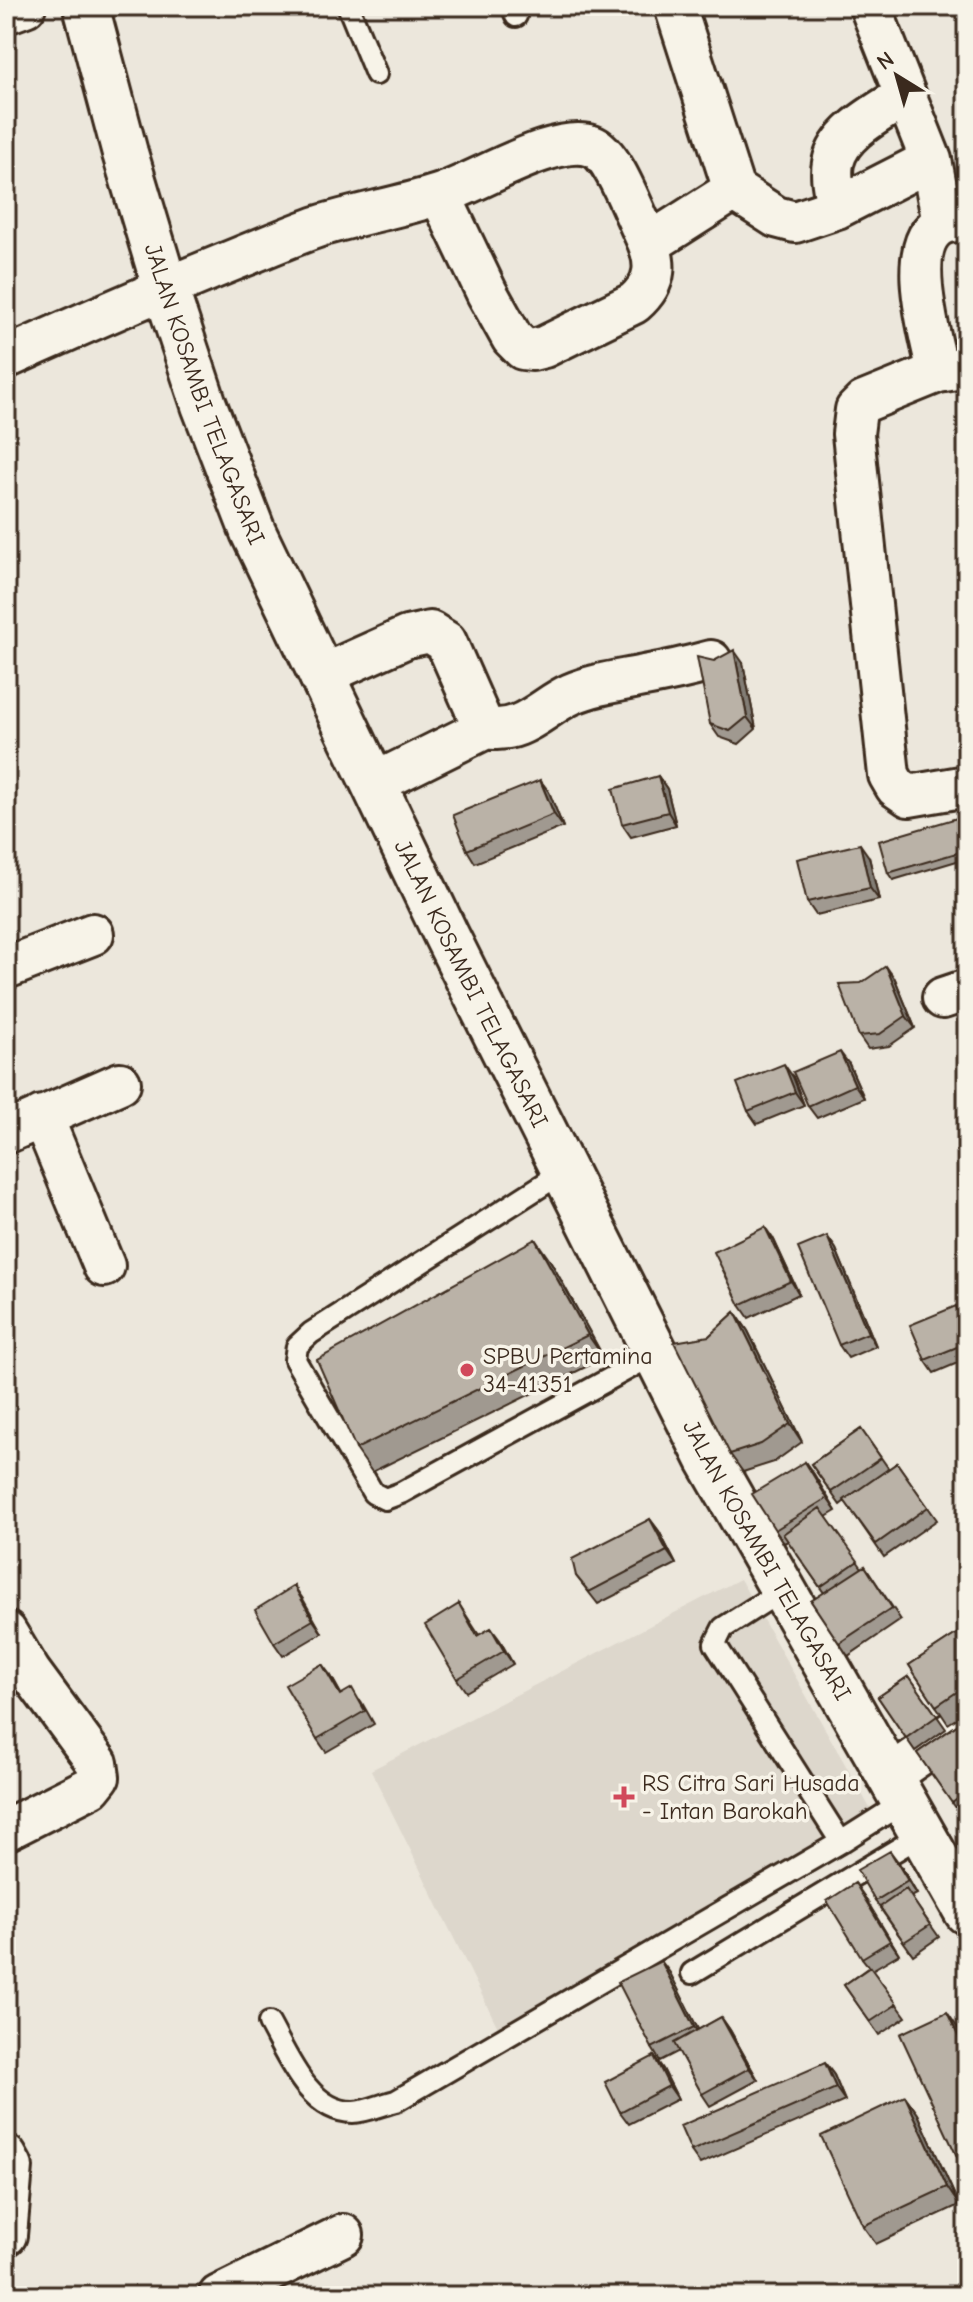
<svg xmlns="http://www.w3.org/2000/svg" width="973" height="2302" font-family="'Comic Neue',sans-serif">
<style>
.built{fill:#ddd7cc}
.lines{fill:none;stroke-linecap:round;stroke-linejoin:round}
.service-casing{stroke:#3b2a1e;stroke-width:26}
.minor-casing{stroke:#3b2a1e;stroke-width:46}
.secondary-casing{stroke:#3b2a1e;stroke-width:50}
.service{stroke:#f7f3e8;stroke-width:20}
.minor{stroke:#f7f3e8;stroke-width:40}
.secondary{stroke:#f7f3e8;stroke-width:44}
.wall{fill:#a09990;stroke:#3b2a1e;stroke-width:2}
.shaded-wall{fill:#827d75;stroke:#3b2a1e;stroke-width:2}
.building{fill:#bab2a7;stroke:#3b2a1e;stroke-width:2}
.poi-dot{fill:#d1495b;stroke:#f7f3e8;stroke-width:3}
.labels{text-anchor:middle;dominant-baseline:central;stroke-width:7;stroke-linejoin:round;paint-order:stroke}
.street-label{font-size:24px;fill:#3b2a1e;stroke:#f7f3e8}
.poi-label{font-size:24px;fill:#3b2a1e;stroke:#f7f3e8;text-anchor:start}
</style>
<rect width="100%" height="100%" fill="#ece7dc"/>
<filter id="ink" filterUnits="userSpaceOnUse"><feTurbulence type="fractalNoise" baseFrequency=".0125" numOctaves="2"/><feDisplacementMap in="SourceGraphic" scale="16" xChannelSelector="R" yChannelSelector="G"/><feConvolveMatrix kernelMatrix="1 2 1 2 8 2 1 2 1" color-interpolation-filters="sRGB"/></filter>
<g filter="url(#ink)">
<!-- built -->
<path class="built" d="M740,1579L879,1824L508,2048L371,1770Z"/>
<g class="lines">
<defs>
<path id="service" d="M348,6L376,74
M512,6L516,16
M563,1172L311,1333L297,1346L295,1360L373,1493L385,1499L401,1493L655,1354
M781,1591L723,1628L715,1644L841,1842
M692,1973L923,1834
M269,2023C287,2055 309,2112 353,2112C366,2112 383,2104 396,2101L841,1842L904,1802"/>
<path id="minor" d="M675,6L734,190L776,217L795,222L837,208L931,160
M870,6L931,160L943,223
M6,13L25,6
M837,208C835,193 830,178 833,163C839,132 880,112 905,96
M967,220C959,221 949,221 942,224C902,243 931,338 938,372L967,367
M649,244L734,190
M6,358C84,323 162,289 241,257C267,247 293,235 320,226C359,214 399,207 438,195C476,184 554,133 592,146C613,153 634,213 644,233C658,262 658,282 634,303L544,347L532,350L523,349L512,338L487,293L440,195
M938,372L864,402L856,410L853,434L889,775L896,787L909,796L967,786
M320,676L407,637L430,632L446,642L480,719L486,728C522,735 542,707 571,694C594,684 619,681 644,676C667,672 689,667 711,661
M373,784L486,728
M6,968L93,934
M943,998L967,990
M42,1116L104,1266
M6,1133L120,1083
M6,1632L30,1672L97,1763L99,1777L91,1787L6,1830
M889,1776L967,1722
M6,2156L12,2167L6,2235
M219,2296L343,2235"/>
<g id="secondary">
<path id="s1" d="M86,6L125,153L165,287L204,405L253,532L447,937L708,1458L967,1912"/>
</g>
</defs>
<!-- service casing -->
<use href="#service" class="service-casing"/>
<!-- minor casing -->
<use href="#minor" class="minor-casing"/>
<!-- secondary casing -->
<use href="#secondary" class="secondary-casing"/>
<!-- service -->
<use href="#service" class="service"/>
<!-- minor -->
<use href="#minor" class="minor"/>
<!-- secondary -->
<use href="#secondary" class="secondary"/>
</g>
<!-- wall -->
<path class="wall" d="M714,661L743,663L756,729L739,744L719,737L710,724Z
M658,776L667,789L676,825L631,837L622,824Z
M540,780L549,792L563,827L475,863L467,850Z
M967,815V858L893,880L888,873Z
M869,857L879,900L816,915L807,902Z
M895,979L915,1028L889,1046L868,1049L859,1036Z
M849,1064L864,1098L817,1118L808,1106Z
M793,1077L804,1105L757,1124L748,1111Z
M827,1236L836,1249L876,1346L848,1358L839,1345Z
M774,1240L799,1294L749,1318L740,1305Z
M551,1262L604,1358L372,1472L356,1449Z
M956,1306L967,1324V1359L934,1373L925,1360Z
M735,1312L748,1331L802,1442L774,1462L743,1472L730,1454L709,1336Z
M861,1429L889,1469L897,1463L937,1520L884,1557L845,1501L840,1505L811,1464Z
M805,1462L836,1511L826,1517L862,1568L865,1566L901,1620L848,1656L811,1601L824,1593L788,1541L784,1543L775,1530Z
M650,1519L659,1531L676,1564L598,1604L576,1576Z
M294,1586L322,1633L283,1656L274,1643Z
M459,1604L479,1635L491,1628L513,1664L466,1692L457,1679Z
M967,1627V1712L948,1724L909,1665Z
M331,1676L341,1695L361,1701L374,1724L326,1752L317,1739Z
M909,1676L946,1729L915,1751L878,1697Z
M967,1718V1811L961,1815L917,1753Z
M899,1863L917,1894L911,1897L939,1937L913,1955L875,1901Z
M855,1883L899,1954L872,1970L906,2017L879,2035L844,1985L869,1967L862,1958Z
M661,1961L670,1973L698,2030L721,2017L730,2030L758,2080L710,2106L702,2094L679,2051L660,2061L652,2048Z
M654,2056L663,2069L678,2099L629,2124L620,2112Z
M825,2063L834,2075L845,2101L700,2164L691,2151Z
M905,2096L918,2114L959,2205L876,2244L863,2226Z"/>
<!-- shaded-wall -->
<path class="shaded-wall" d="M734,650L743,663L756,729L747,717Z
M658,776L667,789L676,825L668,812Z
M540,780L549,792L563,827L554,814Z
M860,844L869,857L879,900L870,888Z
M886,966L895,979L915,1028L906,1016Z
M840,1052L849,1064L864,1098L855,1085Z
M784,1064L793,1077L804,1105L795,1092Z
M765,1227L774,1240L799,1294L791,1281Z
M827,1236L836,1249L876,1346L868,1333Z
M535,1239L551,1262L604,1358L588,1335Z
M956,1306L965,1318L967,1324V1333Z
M735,1312L748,1331L802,1442L790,1424Z
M805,1462L814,1474L836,1511L827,1498Z
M650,1519L659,1531L676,1564L667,1551Z
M294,1586L303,1599L322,1633L313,1620Z
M491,1628L500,1640L513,1664L504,1651Z
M322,1664L331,1676L349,1708L340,1695Z
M890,1851L899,1863L917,1894L908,1881Z
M855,1883L864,1896L899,1954L890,1941Z
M661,1961L670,1973L703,2039L694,2027Z
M947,2012L960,2031L967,2046V2055Z
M721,2017L730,2030L758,2080L749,2068Z
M654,2056L663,2069L678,2099L669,2086Z
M825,2063L834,2075L845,2101L836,2088Z
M905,2096L918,2114L959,2205L947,2187Z"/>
<!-- building -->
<path class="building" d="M734,650L747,717L730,731L710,724L697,657L714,661Z
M658,776L668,812L622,824L613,789Z
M540,780L554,814L467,850L453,815Z
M967,815V850L888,873L879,841Z
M860,844L870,888L807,902L797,859Z
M886,966L906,1016L880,1034L859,1036L839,984L861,983Z
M840,1052L855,1085L808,1106L793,1072Z
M784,1064L795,1092L748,1111L737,1083Z
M765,1227L791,1281L740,1305L714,1252Z
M827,1236L868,1333L839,1345L798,1248Z
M535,1239L588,1335L356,1449L317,1360Z
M956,1306L967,1333V1343L925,1360L910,1325Z
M735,1312L790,1424L761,1444L730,1454L674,1342L709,1336Z
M861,1429L881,1458L831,1492L811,1464Z
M805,1462L827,1498L775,1530L752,1494Z
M897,1463L928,1507L876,1544L844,1500Z
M820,1508L858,1561L820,1587L783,1534Z
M650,1519L667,1551L589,1592L576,1576L572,1559Z
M865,1566L892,1608L839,1643L811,1601Z
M294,1586L313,1620L274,1643L255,1610Z
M459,1604L477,1636L491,1628L504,1651L457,1679L425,1625Z
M967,1627V1685L936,1706L909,1665Z
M322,1664L340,1695L352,1688L365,1711L317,1739L285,1685Z
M909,1676L937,1716L906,1738L878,1697Z
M967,1718V1792L952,1803L917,1753Z
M890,1851L908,1881L875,1901L857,1870Z
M855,1883L890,1941L862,1958L827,1901Z
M906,1889L930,1925L904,1942L880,1907Z
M661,1961L694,2027L652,2048L618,1982Z
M870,1967L897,2004L870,2022L844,1985Z
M947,2012L967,2055V2178L900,2034Z
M721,2017L749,2068L702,2094L674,2043Z
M654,2056L669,2086L620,2112L605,2082Z
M825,2063L836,2088L691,2151L680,2126Z
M905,2096L947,2187L863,2226L821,2136Z"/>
</g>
<!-- markers -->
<g class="poi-dot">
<circle cx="467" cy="1370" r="8"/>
<path d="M620 1785h8v8h8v8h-8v8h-8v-8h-8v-8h8z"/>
</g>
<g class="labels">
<!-- street labels -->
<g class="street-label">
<text stroke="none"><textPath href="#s1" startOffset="406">JALAN KOSAMBI TELAGASARI</textPath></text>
<text stroke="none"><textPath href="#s1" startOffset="1054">JALAN KOSAMBI TELAGASARI</textPath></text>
<text stroke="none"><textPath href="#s1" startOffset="1702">JALAN KOSAMBI TELAGASARI</textPath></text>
</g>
<!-- poi labels -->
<g class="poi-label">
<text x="483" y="1356">SPBU Pertamina<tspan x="483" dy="28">34-41351</tspan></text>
<text x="642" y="1783">RS Citra Sari Husada<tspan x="642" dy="28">- Intan Barokah</tspan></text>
</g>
</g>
<!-- margin -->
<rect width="973" height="2302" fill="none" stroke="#f7f3e8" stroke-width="32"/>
<rect x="16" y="16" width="941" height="2270" fill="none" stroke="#3b2a1e" stroke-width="3" filter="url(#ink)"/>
<!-- north arrow -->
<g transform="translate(897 76) rotate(323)" stroke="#f7f3e8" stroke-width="6" paint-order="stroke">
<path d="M0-6L14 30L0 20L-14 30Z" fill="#3b2a1e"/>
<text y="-12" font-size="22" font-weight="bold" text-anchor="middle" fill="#3b2a1e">N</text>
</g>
</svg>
